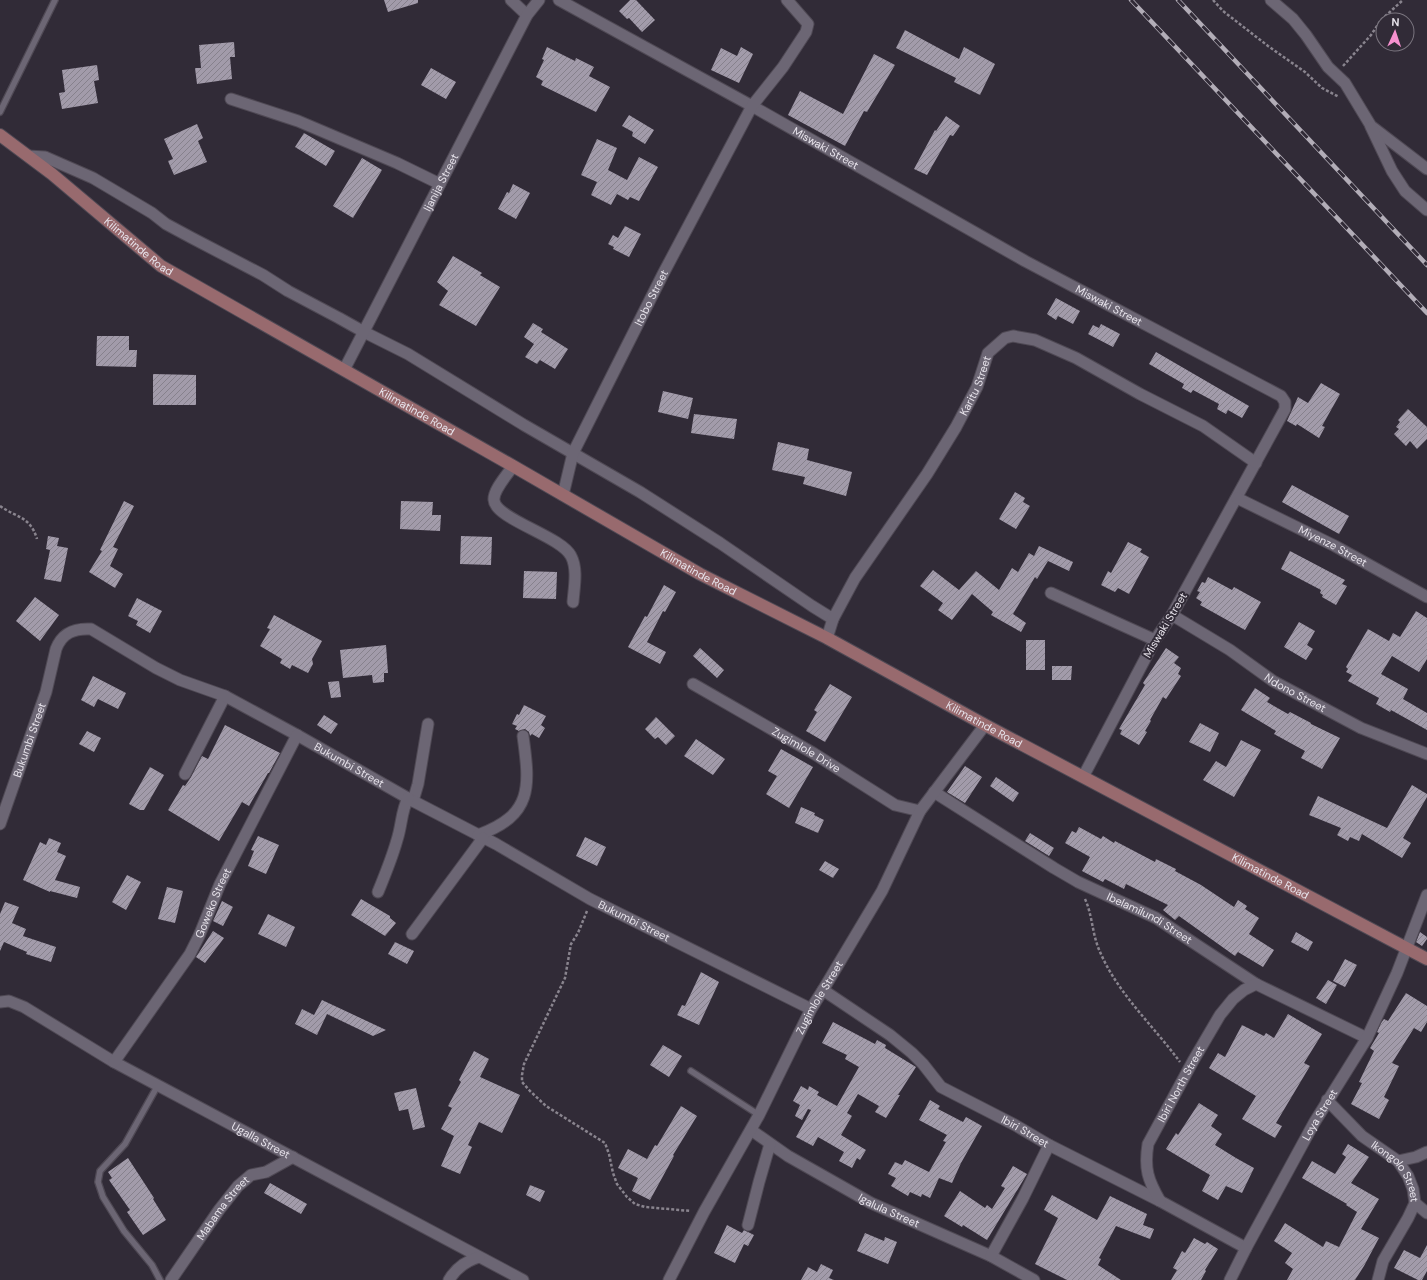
<svg xmlns="http://www.w3.org/2000/svg" width="1427" height="1280" font-family="'DM Sans',sans-serif">
<style>
.building{fill:url(#building-hatch)}
.lines{fill:none;stroke-linecap:round;stroke-linejoin:round}
.lane-casing{stroke:#4f4954;stroke-width:8}
.street-casing{stroke:#4f4954;stroke-width:13}
.secondary-casing{stroke:#4f4954;stroke-width:14}
.path{stroke:#89848e;stroke-width:2.5;stroke-dasharray:3 2;stroke-linecap:butt}
.lane{stroke:#6c6674;stroke-width:5.5}
.street{stroke:#6c6674;stroke-width:11}
.secondary{stroke:#986a6e;stroke-width:12}
.rail-casing{stroke:#b2adb7;stroke-width:4.5}
.rail{stroke:#312b37;stroke-width:3;stroke-dasharray:9;stroke-linecap:butt}
.labels{text-anchor:middle;dominant-baseline:central;stroke-width:4;stroke-linejoin:round;paint-order:stroke}
.street-label{font-size:11px;fill:#e8e4ec;stroke:#312b37}
</style>
<defs>
<pattern id="building-hatch" width="6" height="6" patternUnits="userSpaceOnUse"><rect width="6" height="6" fill="#a29baa"/><path d="M-1 1l2-2M0 6l6-6M5 7l2-2" fill="none" stroke="#86818c"/></pattern>
</defs>
<rect width="100%" height="100%" fill="#312b37"/>
<!-- building -->
<path class="building" d="M384,0H418V3L388,12Z
M630,0H636L655,20L642,32L629,18L627,19L619,11Z
M905,30L959,59L964,47L995,64L980,95L954,82L956,78L896,48Z
M234,42L235,57H230L232,79L197,84L195,68H201L199,45Z
M547,47L575,61L576,58L594,67L589,76L610,87L596,112L541,85L543,81L536,77L544,60L542,59Z
M741,47L753,54L739,83L711,70L721,48L737,56Z
M874,54L895,65L867,112L864,111L845,146L788,115L800,91L843,114Z
M97,65L99,80L94,81L98,103L62,109L59,93L65,92L62,70Z
M431,68L456,82L446,99L421,85Z
M629,115L654,130L645,144L632,136L633,132L622,126Z
M946,116L960,126L953,136L950,135L927,175L914,169L935,130L936,131Z
M197,124L203,138L198,141L207,162L174,175L168,161L173,159L164,139Z
M304,133L335,151L326,166L295,147Z
M597,139L617,148L608,170L627,180L639,157L658,167L639,201L630,197L628,200L617,194L611,205L591,195L597,182L581,175Z
M362,158L382,170L353,218L333,206Z
M513,184L530,193L516,219L498,209L507,192L509,193Z
M625,226L641,234L629,257L613,249L614,247L608,244L613,235L618,238Z
M453,256L482,273L480,275L500,287L476,326L439,305L448,291L437,282Z
M1056,298L1080,311L1073,324L1058,316L1056,320L1047,314Z
M533,323L543,329L541,332L568,349L555,369L540,360L537,364L525,357L534,344L524,337Z
M1101,324L1120,334L1113,347L1088,334L1093,325L1099,328Z
M97,336H129V350H137L136,367L96,366Z
M1156,352L1249,406L1242,418L1228,410L1226,414L1217,409L1219,404L1193,390L1191,393L1182,388L1184,384L1149,364Z
M153,374L196,375V405H153Z
M1321,383L1340,394L1322,426L1325,427L1319,438L1297,424L1296,426L1287,421L1298,397L1308,403Z
M663,391L693,398L688,419L658,412Z
M1408,409L1427,427V439L1417,449L1410,441L1406,446L1394,434L1399,429L1396,427L1400,422L1398,420Z
M694,414L737,419L734,439L691,433Z
M778,442L809,449L807,460L852,472L846,496L803,484L805,477L772,470Z
M1292,485L1349,516L1339,534L1282,502Z
M1015,492L1025,498L1023,502L1030,506L1016,529L999,519Z
M124,501L134,506L113,547L118,549L110,566L123,574L115,588L89,572L102,551L100,550Z
M401,501L433,502L432,515H441L440,531L400,529Z
M48,536L59,538L57,546L68,548L61,582L44,579L50,550L46,549Z
M461,536L492,537L491,565L460,564Z
M1128,542L1142,549L1140,552L1149,557L1129,594L1118,588L1115,592L1101,585L1108,571L1111,573Z
M1039,546L1073,562L1069,571L1048,561L1037,579L1035,577L1013,614L1026,623L1021,632L991,615L993,612L972,594L952,620L938,610L943,603L920,586L933,570L959,590L976,571L999,590L1012,568L1018,572L1029,553L1034,556Z
M1290,551L1345,580L1342,584L1347,586L1336,605L1322,597L1323,595L1320,593L1321,590L1281,569Z
M524,571L557,572L556,599L523,598Z
M1208,577L1232,590L1234,587L1261,602L1245,630L1200,605L1202,602L1196,598L1200,592L1197,591L1202,582L1205,583Z
M664,585L676,592L665,612L663,611L647,642L666,652L660,664L628,647L645,616L647,617Z
M35,597L59,615L40,641L16,621Z
M137,598L162,611L150,633L136,625L138,621L128,616Z
M1416,611L1427,618V659L1419,672L1392,656L1381,674L1408,689L1403,699L1427,713V730L1391,710L1390,712L1376,704L1379,698L1348,681L1352,675L1346,672L1348,669L1346,667L1368,629L1389,641L1393,633L1400,637Z
M274,615L322,641L312,659L313,664L308,673L292,665L290,669L280,663L282,659L260,646L270,629L267,628Z
M1299,622L1315,631L1307,645L1313,649L1306,660L1284,647Z
M1026,640H1045V670H1026Z
M386,645L388,673H384V682L373,683L372,675L343,678L340,650Z
M700,648L724,670L717,678L693,656Z
M1166,648L1179,657L1174,663L1181,668L1178,674L1181,676L1166,699L1163,697L1150,720L1151,721L1145,731L1147,732L1139,745L1120,734L1122,730L1119,729L1145,685L1143,683Z
M1052,666H1072L1071,680H1052Z
M93,676L126,693L118,709L98,699L94,707L81,700Z
M339,681L341,697L331,698L328,682Z
M830,684L852,697L825,742L806,731L817,712L814,710Z
M1255,688L1270,698L1267,702L1288,714L1290,712L1311,723V724L1340,738L1322,769L1301,758L1305,751L1274,734L1276,731L1241,710Z
M524,705L546,716L541,725L545,728L539,738L532,734L530,736L529,732L525,729L519,731L515,729L517,726L512,724L517,714L519,715Z
M324,715L338,724L331,734L317,725Z
M656,717L675,736L666,745L658,737L655,739L645,729Z
M1200,723L1219,733L1210,752L1189,742Z
M225,725L280,753L269,773H268L249,806L242,802L219,841L168,810L183,785L185,786L191,777L202,756L208,759Z
M87,731L101,738L94,752L79,744Z
M696,739L725,759L713,775L684,756Z
M1241,740L1261,750L1234,797L1203,780L1216,761L1226,767Z
M781,749L813,767L789,808L766,794L777,776L768,771Z
M965,766L982,777L965,803L947,792Z
M150,767L164,775L144,810H140L129,804Z
M996,777L1019,793L1013,802L990,786Z
M1412,785L1427,794V797L1403,838L1411,843L1402,858L1362,834L1359,841L1350,837L1348,841L1337,835L1341,828L1309,815L1318,796L1387,828Z
M801,807L815,813L814,815L824,820L818,833L795,823Z
M1079,827L1101,839L1103,836L1114,843L1115,841L1155,862L1156,859L1176,869L1175,871L1201,885L1234,907L1238,900L1247,906L1245,909L1259,918L1249,934L1274,950L1263,967L1238,952L1235,956L1179,916L1175,920L1163,910L1168,905L1126,884L1124,889L1105,879L1103,882L1082,871L1090,857L1065,843L1072,831L1076,833Z
M1030,833L1054,848L1049,856L1025,841Z
M258,836L279,845L266,874L248,866L254,851L251,850Z
M585,837L606,847L597,866L576,856Z
M49,838L61,843L57,852L66,856L55,880L80,887L77,898L50,891V892L23,880L40,842L46,845Z
M825,861L839,869L833,878L819,870Z
M127,875L141,882L126,910L112,902Z
M167,887L183,891L175,923L158,919Z
M361,899L390,916V918L396,923L385,936L351,915Z
M222,901L233,907L223,926L213,921Z
M5,902L19,907L12,923L26,929L23,936L56,947L51,962L26,954L27,952L4,942L0,951V914Z
M268,914L295,927L286,947L258,934Z
M213,931L224,938L205,963L196,957Z
M1296,932L1313,942L1308,951L1291,942Z
M1420,932L1427,937V939L1422,946L1416,942Z
M395,942L414,951L407,964L388,954Z
M1345,959L1357,965L1345,987L1333,981Z
M701,972L719,982L699,1025L677,1015L682,1005L685,1006Z
M1328,980L1337,985L1326,1004L1316,998Z
M1406,993L1427,1006V1022L1421,1032L1414,1028L1392,1063L1399,1066L1384,1097L1389,1100L1379,1119L1351,1104L1362,1083L1359,1082L1374,1051L1370,1048L1379,1033L1377,1032L1381,1023L1384,1019L1388,1021Z
M322,1000L386,1030L373,1036L327,1014L317,1035L295,1024L302,1009L314,1015Z
M1288,1014L1322,1034L1304,1063L1310,1066L1276,1123L1282,1126L1275,1138L1242,1119L1256,1096L1209,1068L1218,1053L1225,1057L1242,1025L1264,1036L1266,1033L1274,1038Z
M833,1022L875,1044L877,1040L886,1045L885,1048L916,1067L898,1095H900L886,1118L875,1112L879,1106L858,1094L847,1113L852,1116L841,1135L866,1150L860,1160L857,1158L852,1168L839,1161L844,1152L818,1137L813,1146L796,1137L811,1110L808,1109L802,1120L795,1116L800,1105L793,1101L801,1086L808,1090L809,1086L819,1092L817,1095L837,1106L859,1067L845,1059L847,1055L822,1043Z
M663,1045L682,1056L669,1077L650,1065Z
M474,1051L489,1059L480,1077L520,1095L502,1133L479,1122L468,1145L472,1147L460,1174L441,1166L454,1136L441,1129L452,1108L448,1106L461,1082L459,1080Z
M416,1088L425,1127L413,1130L408,1109L399,1111L394,1093Z
M930,1100L940,1106L938,1109L963,1122L966,1117L982,1126L961,1163L952,1183L939,1178L930,1198L922,1194L921,1197L910,1192L908,1196L891,1186L896,1178L888,1174L895,1162L902,1165L905,1160L929,1172L946,1142L943,1141L947,1135L919,1120Z
M1199,1103L1218,1115L1211,1126L1222,1134L1215,1145L1236,1158L1254,1168L1242,1193L1226,1186L1218,1200L1202,1191L1210,1175L1166,1149L1176,1133L1178,1135Z
M681,1106L697,1116L673,1155L674,1156L650,1200L632,1191L638,1178L618,1168L628,1149L647,1159L655,1145L657,1146Z
M1348,1144L1369,1157L1351,1183L1379,1199L1361,1229L1379,1238L1364,1266L1355,1280H1287L1293,1269L1285,1263L1292,1253L1274,1241L1285,1223L1323,1247L1326,1241L1339,1247L1357,1212L1346,1205L1347,1204L1302,1178L1312,1161L1335,1174L1346,1157L1342,1154Z
M128,1158L154,1198L153,1199L166,1220L143,1235L127,1212L130,1210L109,1180L112,1178L108,1172Z
M1013,1166L1027,1174L987,1240L963,1225L962,1227L944,1216L960,1191L985,1208L987,1205L992,1209L1005,1188L1001,1186Z
M270,1183L307,1204L301,1214L264,1193Z
M530,1185L545,1191L540,1202L526,1195Z
M1052,1195L1097,1220L1110,1196L1147,1214L1143,1225L1154,1229L1150,1239L1116,1226L1099,1258L1101,1259L1098,1265L1121,1280H1067L1035,1264L1058,1218L1044,1210Z
M727,1225L742,1233L744,1230L754,1235L748,1246L744,1244L735,1263L714,1253Z
M865,1233L884,1241L885,1237L897,1242L888,1264L857,1251Z
M1194,1238L1205,1244L1207,1242L1218,1249L1205,1270L1206,1271L1201,1280H1171L1177,1270L1173,1268L1182,1251L1185,1253Z
M1427,1245V1271L1422,1280H1418L1394,1268L1404,1250L1420,1258Z
M821,1264L833,1270L829,1278L834,1280H801L808,1267L817,1272Z"/>
<g class="lines">
<defs>
<path id="lane" d="M0,112L55,0
M691,1071L759,1115
M158,1085L125,1144L100,1171L98,1182L103,1197L124,1231L152,1265L160,1280"/>
<g id="street">
<path d="M511,0L527,15"/>
<path id="s1" d="M559,0L752,106L1025,261L1281,396L1285,402V409L1172,615L1155,640L1083,777"/>
<path d="M1271,0L1293,19L1306,35L1328,67L1345,83L1371,126L1427,169"/>
<path d="M231,99L298,121L397,163L440,184"/>
<path d="M1371,127L1392,171L1405,191L1427,210"/>
<path d="M28,156L45,157L93,178L152,213L166,224L192,238L263,275L288,291L339,318L364,332L408,354L524,425L640,492L720,543L812,606L833,619"/>
<path id="s2" d="M344,370L527,15L539,0"/>
<path d="M513,466C508,474 493,490 494,500C495,519 561,536 571,556C578,569 574,588 573,602"/>
<path id="s3" d="M563,495L573,453L663,274L752,106L783,67L806,32L808,24L787,0"/>
<path id="s4" d="M1237,498L1335,546L1427,597"/>
<path d="M1051,593L1155,640"/>
<path id="s5" d="M1172,615L1230,650L1273,681L1361,728L1427,754"/>
<path id="s6" d="M827,638L833,619L855,578L927,474L956,427L977,387L988,353L1005,338L1013,336L1035,340L1076,358L1140,394L1203,426L1256,463"/>
<path id="s7" d="M693,684L813,753L895,805L920,811"/>
<path d="M185,774L225,696"/>
<path id="s8" d="M934,792L1054,868L1078,882L1156,918L1256,984L1367,1038"/>
<path d="M413,801L418,784L428,724"/>
<path id="s9" d="M0,824L46,692L56,649C62,633 74,628 91,629L156,668L180,680L225,696L297,735L413,801L496,844L590,899L811,1009"/>
<path d="M478,835C533,815 530,787 523,736"/>
<path d="M378,892C385,875 392,858 397,840C402,825 401,812 408,798"/>
<path d="M412,934L483,838"/>
<path id="s10" d="M823,990L890,1035L912,1053L923,1064L941,1087L1015,1125L1049,1145L1160,1201L1246,1248"/>
<path id="s11" d="M0,1002L9,1001L24,1007L114,1062L523,1280"/>
<path id="s12" d="M114,1062L190,954L199,936L220,884L297,735"/>
<path id="s13" d="M1327,1100L1362,1136L1398,1161L1408,1176L1413,1189L1415,1203L1408,1218L1383,1261L1378,1280"/>
<path id="s14" d="M751,1130L788,1156L871,1203L991,1256L1034,1280"/>
<path d="M1398,1161L1416,1157L1427,1152"/>
<path id="s15" d="M1160,1201C1148,1180 1144,1169 1148,1144L1193,1061L1220,1015L1233,999L1244,990L1256,984"/>
<path d="M1415,1203L1427,1213"/>
<path d="M748,1225L759,1182L770,1144"/>
<path d="M991,1256L1023,1198L1049,1145"/>
<path id="s16" d="M171,1280L219,1210L238,1186L251,1175L266,1172L293,1157"/>
<path d="M449,1280C456,1268 466,1261 479,1257"/>
<path id="s17" d="M669,1280L704,1212L759,1115L811,1009L823,990L882,891L920,811L985,725"/>
<path id="s18" d="M1230,1280L1246,1248L1314,1123L1367,1038L1397,973L1427,895"/>
</g>
<g id="secondary">
<path id="s19" d="M0,135L52,174L161,266L513,466L700,574L827,638L985,725L1427,959"/>
</g>
</defs>
<!-- lane casing -->
<use href="#lane" class="lane-casing"/>
<!-- street casing -->
<use href="#street" class="street-casing"/>
<!-- secondary casing -->
<use href="#secondary" class="secondary-casing"/>
<!-- path -->
<path class="path" d="M1213,0L1223,11L1268,46L1305,72L1322,88L1339,97
M1343,66L1371,35L1381,20L1403,0
M0,506C17,518 30,516 37,539
M1085,899C1092,914 1092,931 1098,947C1115,991 1152,1024 1180,1062
M587,911L578,933L571,944L565,978L524,1064L522,1075V1082L530,1091L546,1106L605,1143L609,1154L613,1173L617,1184L627,1197L635,1204L645,1207L691,1211"/>
<!-- lane -->
<use href="#lane" class="lane"/>
<!-- street -->
<use href="#street" class="street"/>
<!-- secondary -->
<use href="#secondary" class="secondary"/>
<defs>
<path id="rail" d="M1131,0L1427,313
M1178,0L1427,265"/>
</defs>
<!-- rail casing -->
<use href="#rail" class="rail-casing"/>
<!-- rail -->
<use href="#rail" class="rail"/>
</g>
<g class="labels">
<!-- street labels -->
<g class="street-label">
<text stroke="none"><textPath href="#s1" startOffset="305">Miswaki Street</textPath></text>
<text stroke="none"><textPath href="#s2" startOffset="211">Ijanija Street</textPath></text>
<text stroke="none"><textPath href="#s19" startOffset="178">Kilimatinde Road</textPath></text>
<text stroke="none"><textPath href="#s3" startOffset="217">Itobo Street</textPath></text>
<text stroke="none"><textPath href="#s1" startOffset="629">Miswaki Street</textPath></text>
<text stroke="none"><textPath href="#s6" startOffset="294">Karitu Street</textPath></text>
<text stroke="none"><textPath href="#s19" startOffset="502">Kilimatinde Road</textPath></text>
<text stroke="none"><textPath href="#s4" startOffset="107">Miyenze Street</textPath></text>
<text stroke="none"><textPath href="#s19" startOffset="826">Kilimatinde Road</textPath></text>
<text transform="translate(1165 625) rotate(-59)">Miswaki Street</text>
<text stroke="none"><textPath href="#s5" startOffset="146">Ndono Street</textPath></text>
<text stroke="none"><textPath href="#s19" startOffset="1150">Kilimatinde Road</textPath></text>
<text stroke="none"><textPath href="#s9" startOffset="89">Bukumbi Street</textPath></text>
<text stroke="none"><textPath href="#s7" startOffset="131">Zugimlole Drive</textPath></text>
<text stroke="none"><textPath href="#s9" startOffset="520">Bukumbi Street</textPath></text>
<text stroke="none"><textPath href="#s19" startOffset="1474">Kilimatinde Road</textPath></text>
<text stroke="none"><textPath href="#s12" startOffset="188">Goweko Street</textPath></text>
<text stroke="none"><textPath href="#s8" startOffset="250">Ibelamilundi Street</textPath></text>
<text stroke="none"><textPath href="#s9" startOffset="845">Bukumbi Street</textPath></text>
<text stroke="none"><textPath href="#s17" startOffset="320">Zugimlole Street</textPath></text>
<text stroke="none"><textPath href="#s15" startOffset="128">Ibiri North Street</textPath></text>
<text stroke="none"><textPath href="#s18" startOffset="188">Loya Street</textPath></text>
<text stroke="none"><textPath href="#s10" startOffset="249">Ibiri Street</textPath></text>
<text stroke="none"><textPath href="#s11" startOffset="297">Ugalla Street</textPath></text>
<text stroke="none"><textPath href="#s13" startOffset="101">Ikongolo Street</textPath></text>
<text stroke="none"><textPath href="#s16" startOffset="89">Mabama Street</textPath></text>
<text stroke="none"><textPath href="#s14" startOffset="160">Igalula Street</textPath></text>
</g>
</g>
<!-- north arrow -->
<g transform="translate(1395 32) rotate(3)"><circle r="19" fill="#312b37" stroke="#7a757f"/>
<path d="M0-3L7 15L0 10L-7 15Z" fill="#f690cf"/>
<text y="-6" font-size="11" font-weight="bold" text-anchor="middle" fill="#e8e4ec">N</text>
</g>
</svg>
